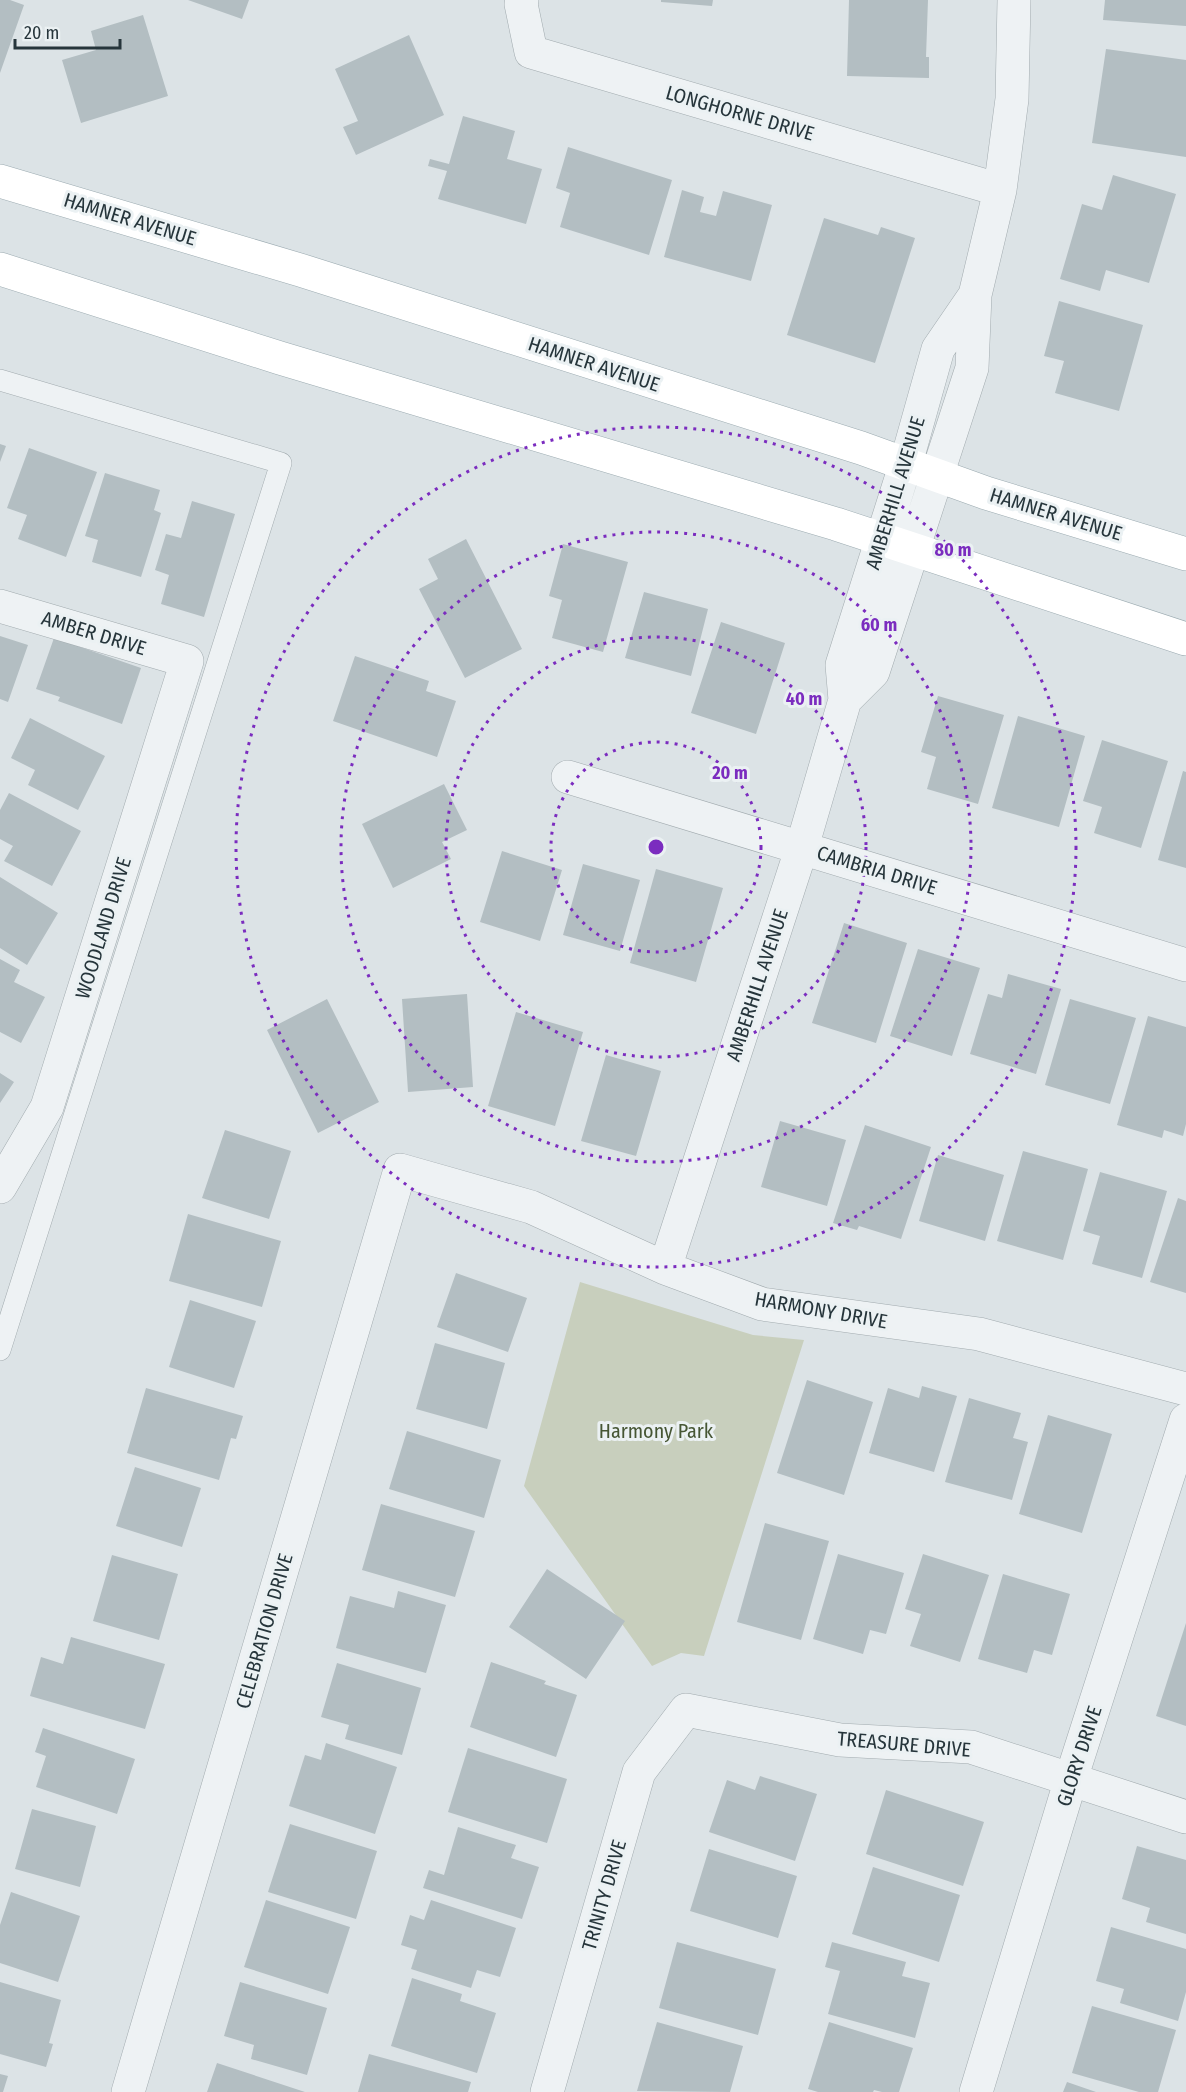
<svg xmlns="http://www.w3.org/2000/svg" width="1186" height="2092" font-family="'Fira Sans Condensed',sans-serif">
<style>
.green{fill:#c8cfbd}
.building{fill:#b3bec2}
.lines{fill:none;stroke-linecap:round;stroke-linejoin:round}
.service-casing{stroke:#a2abaf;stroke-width:22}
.minor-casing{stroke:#a2abaf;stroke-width:34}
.primary-casing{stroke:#9cabb1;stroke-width:34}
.service{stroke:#eef2f4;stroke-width:21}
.minor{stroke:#eef2f4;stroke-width:33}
.primary{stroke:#fff;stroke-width:33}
.ring{fill:none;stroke:#7b2cbf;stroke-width:3;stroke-dasharray:3 6}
.labels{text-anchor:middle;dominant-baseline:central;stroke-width:6;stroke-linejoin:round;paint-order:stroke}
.street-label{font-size:20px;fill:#26353b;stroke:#ebf1f3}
.park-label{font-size:20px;fill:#465634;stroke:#ebf1f3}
.centre{fill:#7b2cbf;stroke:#ebf1f3;stroke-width:3}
.ring-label{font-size:18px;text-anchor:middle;font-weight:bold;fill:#7b2cbf;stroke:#ebf1f3;stroke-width:6;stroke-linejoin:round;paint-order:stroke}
</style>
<rect width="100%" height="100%" fill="#dce3e6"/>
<!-- green -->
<path class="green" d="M580,1282L753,1335L804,1340L704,1656L681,1653L652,1666L524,1486Z"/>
<!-- building -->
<path class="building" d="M0,0H10L24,5L0,73Z
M188,0H249L242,19Z
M661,0H713L712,6L661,2Z
M849,0H928L926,57H929V78L847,76Z
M1105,0H1186V26L1103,20Z
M143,15L168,96L81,123L62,60L96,50L91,31Z
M409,35L444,115L356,155L343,127L358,121L335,69Z
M1106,49L1186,60V157L1092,143Z
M463,116L515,131L507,159L542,169L526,224L438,199L447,171L428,166L430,159L449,164Z
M568,147L672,180L649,255L560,227L570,193L556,188Z
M1113,175L1176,194L1149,283L1106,270L1100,291L1060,279L1082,204L1102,210Z
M682,190L704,197L700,212L716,216L723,191L772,205L751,281L664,257Z
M824,218L878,235L881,227L915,238L875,363L787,335Z
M1059,301L1143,325L1119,411L1055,393L1064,361L1044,356Z
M0,444L6,446L0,462Z
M29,448L97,472L66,557L18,539L27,515L7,508Z
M105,473L160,490L154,510L161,513L141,577L92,562L98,540L85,536Z
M192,501L235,514L204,617L161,604L169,575L155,570L166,534L181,538Z
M466,539L522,649L465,678L419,589L438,579L428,559Z
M563,544L628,562L603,652L552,638L562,600L549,596Z
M644,592L708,609L691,676L625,658Z
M721,622L785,643L756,734L691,713Z
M0,636L28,645L8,702L0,699Z
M54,638L141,668L122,724L58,701L60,697L36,689Z
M355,656L429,681L426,691L456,701L437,757L333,721Z
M938,696L1004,715L978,804L927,789L936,757L921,752Z
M1018,716L1085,736L1059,827L992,808Z
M30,718L105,756L78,810L28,785L35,770L11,758Z
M1102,740L1168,761L1141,848L1094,833L1102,807L1083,801Z
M1183,771L1186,772V868L1158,860Z
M444,784L467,830L442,842L451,859L393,888L362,824Z
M9,793L81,831L52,886L4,861L13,846L0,839V810Z
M502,851L562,870L540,941L480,922Z
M583,864L640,880L620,951L563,935Z
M656,869L723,888L696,982L630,963Z
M0,877L58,913L27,965L0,948Z
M844,923L907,943L876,1043L812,1023Z
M918,949L980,968L952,1056L890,1036Z
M0,959L20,970L14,982L45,997L21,1043L0,1032Z
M1008,974L1061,989L1036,1074L970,1054L988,994L1002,998Z
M467,994L473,1087L408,1092L402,999Z
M327,999L379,1102L318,1133L267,1030Z
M1070,999L1136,1018L1110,1104L1045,1085Z
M516,1012L583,1032L555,1126L488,1106Z
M1148,1016L1186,1027V1124L1183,1136L1164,1130L1162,1138L1117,1125Z
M606,1055L661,1071L636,1156L581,1141Z
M0,1073L14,1082L0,1103Z
M780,1121L846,1140L827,1206L761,1187Z
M865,1125L931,1147L901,1239L859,1226L857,1230L833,1223Z
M225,1130L291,1151L269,1219L202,1198Z
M1023,1151L1088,1169L1063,1260L997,1241Z
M938,1155L1004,1175L985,1241L919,1221Z
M1100,1172L1167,1191L1142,1278L1092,1264L1100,1236L1083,1231Z
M1178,1198L1186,1201V1293L1150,1282Z
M188,1214L281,1241L262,1307L169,1281Z
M456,1273L527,1298L508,1352L437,1327Z
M190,1300L256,1321L234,1388L169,1367Z
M435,1343L505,1363L487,1429L416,1409Z
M807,1380L873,1402L844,1495L777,1473Z
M922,1386L957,1396L934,1472L869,1453L888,1388L919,1398Z
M146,1388L243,1416L236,1439L231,1438L219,1480L127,1453Z
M969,1398L1021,1413L1013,1438L1028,1442L1012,1500L945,1482Z
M1048,1415L1112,1434L1082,1533L1019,1514Z
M407,1431L501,1460L484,1518L389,1489Z
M135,1467L201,1488L182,1547L116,1526Z
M381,1504L475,1531L455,1597L362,1570Z
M765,1523L829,1541L801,1640L737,1622Z
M838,1554L904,1573L886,1634L870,1630L863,1654L813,1639Z
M923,1554L989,1575L960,1662L910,1646L921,1614L905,1609Z
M112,1555L178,1574L159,1640L93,1621Z
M547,1569L625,1621L586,1679L509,1627Z
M1003,1574L1070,1594L1052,1655L1034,1650L1027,1673L978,1659Z
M398,1591L446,1605L426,1673L336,1648L350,1596L394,1608Z
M1186,1623V1726L1156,1716Z
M71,1637L165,1664L145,1729L30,1696L41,1657L63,1664Z
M491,1662L546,1681L544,1684L577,1695L556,1757L470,1727Z
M337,1663L421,1688L402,1755L345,1739L349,1725L321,1717Z
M43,1728L135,1759L117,1814L36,1787L46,1756L35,1752Z
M326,1743L397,1767L375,1834L289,1806L305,1755L321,1760Z
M468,1748L567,1779L547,1843L448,1812Z
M760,1776L817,1794L795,1861L709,1832L727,1780L755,1790Z
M886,1790L984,1822L963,1886L866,1854Z
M32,1809L96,1826L80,1887L15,1869Z
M290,1824L377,1851L356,1919L268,1892Z
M458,1827L516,1845L511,1858L539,1867L522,1919L423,1888L429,1870L444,1875Z
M1137,1846L1186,1860V1934L1146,1922L1150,1908L1122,1899Z
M709,1849L797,1876L778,1938L690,1911Z
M873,1867L960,1895L939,1962L852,1934Z
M11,1892L80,1916L58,1982L0,1963V1925Z
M266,1900L350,1927L328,1994L244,1967Z
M431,1900L516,1928L500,1977L477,1970L471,1988L411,1969L417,1950L401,1945L410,1915L424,1920Z
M1111,1927L1186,1949V1992L1178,2021L1120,2003L1124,1989L1096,1981Z
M677,1942L776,1969L758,2035L659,2008Z
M832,1942L906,1962L902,1976L930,1983L915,2038L828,2014L840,1971L825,1967Z
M412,1978L462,1994L460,2001L496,2013L477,2073L391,2046Z
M0,1982L61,2000L49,2043L53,2044L46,2067L0,2054Z
M240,1982L327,2008L307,2075L251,2059L254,2045L224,2036Z
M1092,2006L1176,2030L1158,2092H1139L1072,2073Z
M657,2022L743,2046L730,2092L637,2091Z
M829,2022L913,2048L899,2092H882L874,2090L873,2092H818L808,2089Z
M369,2054L471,2082L468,2092H358Z
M217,2063L305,2092H207Z
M0,2074L8,2076L3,2092H0Z
M1067,2082L1096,2092H1063Z"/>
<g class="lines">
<defs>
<path id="service" d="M0,380L281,463L0,1350"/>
<path id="minor" d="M522,0L521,4L531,52L1000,190
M0,606L187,661L47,1107L0,1187
M845,700L873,672L972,368L975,295L1000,190L1012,99L1014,0
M568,777L1186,965
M665,1268L802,847L845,700L842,665L906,463L938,349L975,295
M128,2092L400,1170L531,1207L665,1268L762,1304L979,1334L1186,1389
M547,2092L639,1772L686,1710L840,1740L971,1747L1186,1817
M976,2092L1071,1779L1186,1420"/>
<path id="primary" d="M0,181L300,270L861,448L986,493L1186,554
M0,269L280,358L836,524L1186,639"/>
</defs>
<!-- service casing -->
<use href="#service" class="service-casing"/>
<!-- minor casing -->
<use href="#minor" class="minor-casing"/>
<!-- primary casing -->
<use href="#primary" class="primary-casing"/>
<!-- service -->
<use href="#service" class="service"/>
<!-- minor -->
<use href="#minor" class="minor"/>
<!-- primary -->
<use href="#primary" class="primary"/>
</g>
<!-- distance rings -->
<g class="ring">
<circle cx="656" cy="847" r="105"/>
<circle cx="656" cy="847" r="210"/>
<circle cx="656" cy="847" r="315"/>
<circle cx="656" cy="847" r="420"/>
</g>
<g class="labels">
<!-- street labels -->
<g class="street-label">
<text transform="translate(740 113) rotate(16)">LONGHORNE DRIVE</text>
<text transform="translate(130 219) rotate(17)">HAMNER AVENUE</text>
<text transform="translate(594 364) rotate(18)">HAMNER AVENUE</text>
<text transform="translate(895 493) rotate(-73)">AMBERHILL AVENUE</text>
<text transform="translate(1056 514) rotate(17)">HAMNER AVENUE</text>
<text transform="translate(94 633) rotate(17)">AMBER DRIVE</text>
<text transform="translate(877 870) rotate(17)">CAMBRIA DRIVE</text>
<text transform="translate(103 928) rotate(-73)">WOODLAND DRIVE</text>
<text transform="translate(757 985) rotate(-72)">AMBERHILL AVENUE</text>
<text transform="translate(821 1310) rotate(10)">HARMONY DRIVE</text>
<text transform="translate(264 1631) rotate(-74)">CELEBRATION DRIVE</text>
<text transform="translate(904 1744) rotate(5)">TREASURE DRIVE</text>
<text transform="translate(1079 1756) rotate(-72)">GLORY DRIVE</text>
<text transform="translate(604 1895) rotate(-74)">TRINITY DRIVE</text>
</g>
<!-- park labels -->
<g class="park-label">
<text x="656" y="1431">Harmony Park</text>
</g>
</g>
<circle cx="656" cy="847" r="9" class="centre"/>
<g class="ring-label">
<text x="953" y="556">80 m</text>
<text x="879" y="631">60 m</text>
<text x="804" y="705">40 m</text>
<text x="730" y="779">20 m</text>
</g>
<!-- scale -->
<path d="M15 39v9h105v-9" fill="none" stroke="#26353b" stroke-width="3"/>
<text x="24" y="39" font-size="18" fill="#26353b" stroke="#ebf1f3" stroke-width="4.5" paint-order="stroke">20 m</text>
</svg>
